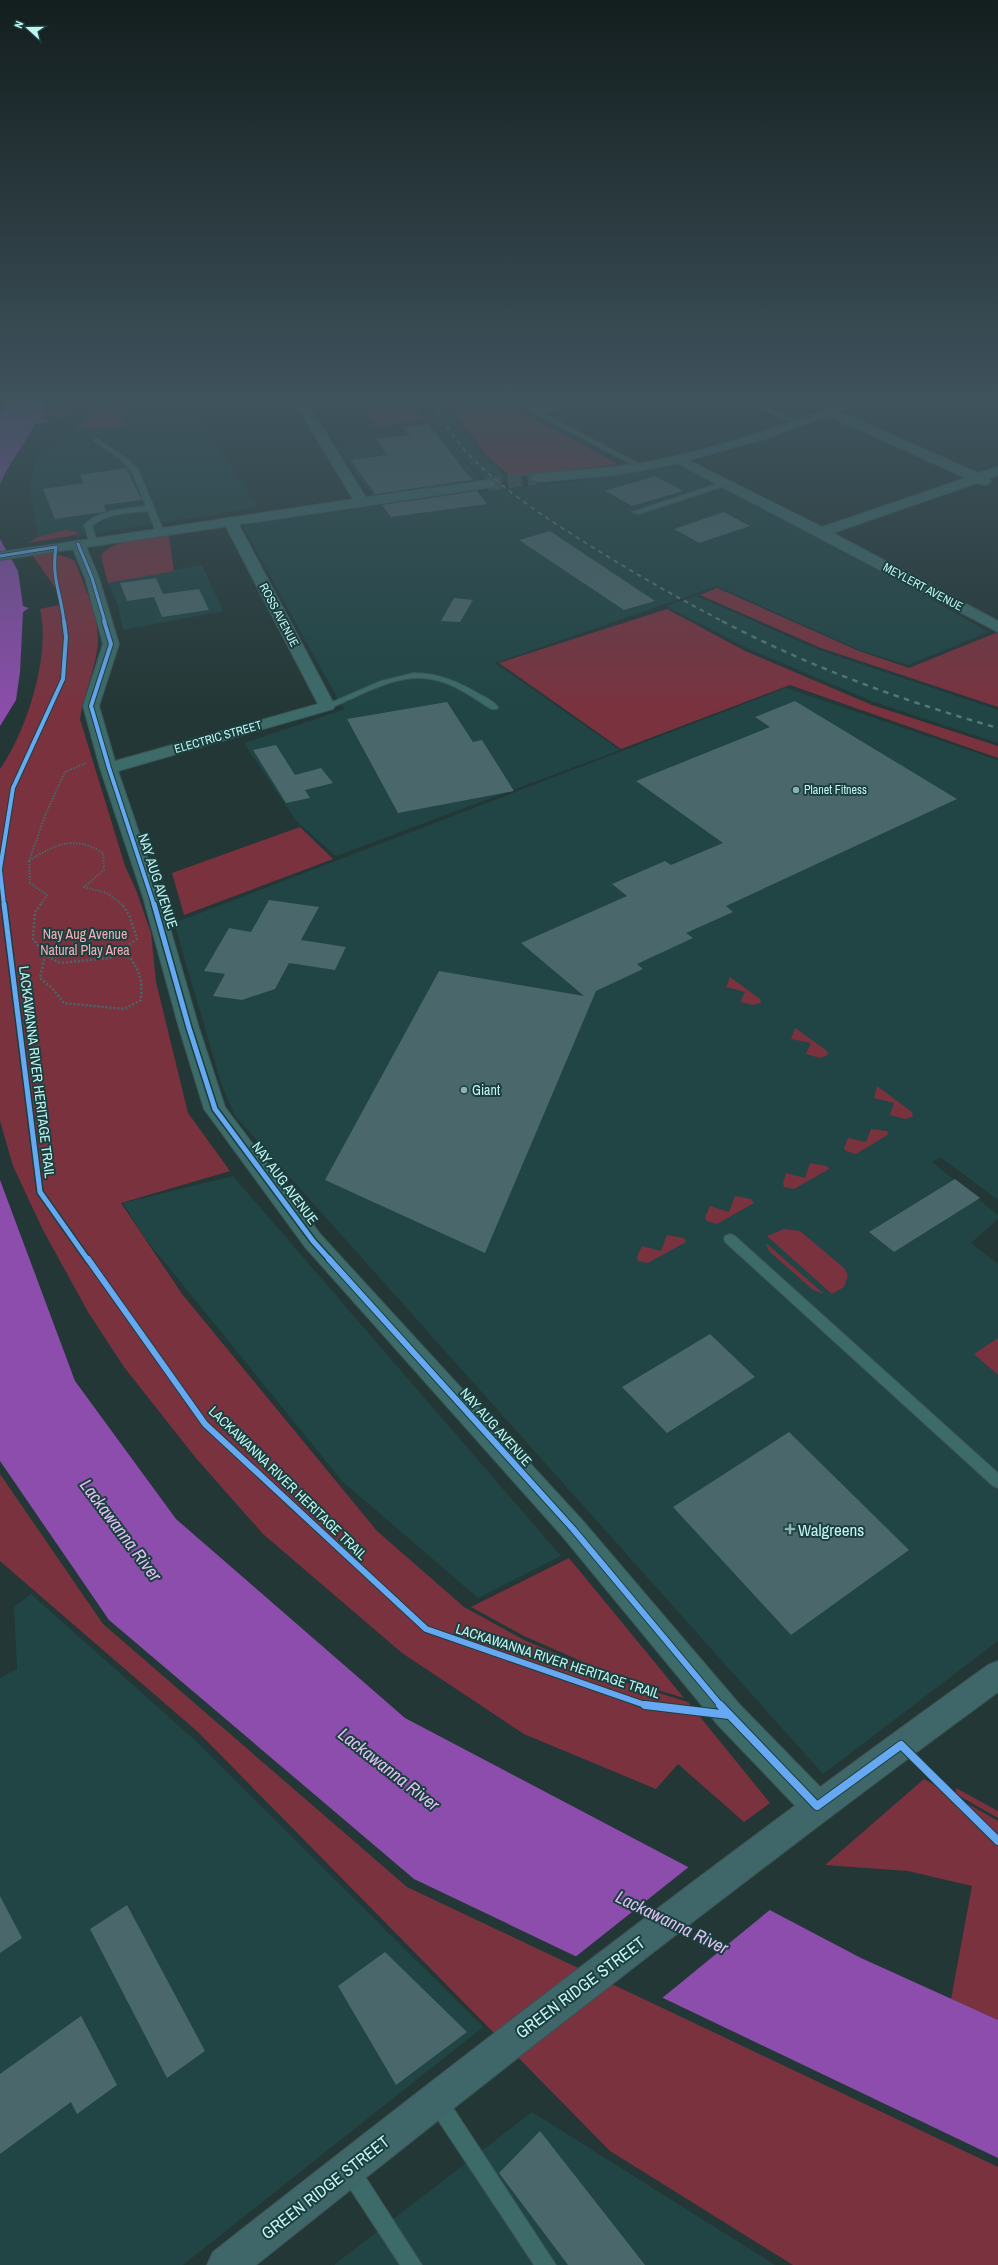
<svg xmlns="http://www.w3.org/2000/svg" width="998" height="2265" font-family="'Archivo Narrow',sans-serif">
<style>
.built{fill:#204544}
.green{fill:#7b323f}
.water{fill:#8c4dac}
.pier{fill:#233736}
.building{fill:#4a676b}
.lines{fill:none;stroke-linecap:round;stroke-linejoin:round}
.tertiary-tunnel{stroke:#3b5352;stroke-width:14;stroke-dasharray:14 6;stroke-linecap:butt}
.service-casing{stroke:#3c5353;stroke-width:2}
.minor-casing{stroke:#3c5353;stroke-width:2}
.tertiary-casing{stroke:#3c5353;stroke-width:2}
.primary-casing{stroke:#3c5353;stroke-width:2}
.path-far1{stroke:#466867;stroke-width:2;stroke-dasharray:1.5 1.5;stroke-linecap:butt}
.path{stroke:#466867;stroke-width:2.5;stroke-dasharray:2 2;stroke-linecap:butt}
.service{fill:#3c6b6a;fill-rule:evenodd}
.minor{fill:#3c6b6a;fill-rule:evenodd}
.tertiary{fill:#3c6b6a;fill-rule:evenodd}
.primary{fill:#3f676a;fill-rule:evenodd}
.rail-far1{stroke:#547877;stroke-width:2;stroke-dasharray:4.5 4.5;stroke-linecap:butt}
.rail{stroke:#547877;stroke-width:2.5;stroke-dasharray:5.5 5.5;stroke-linecap:butt}
.cycleway-far4-casing{stroke:#1b3f3e;stroke-width:4.5}
.cycleway-far3-casing{stroke:#1b3f3e;stroke-width:6}
.cycleway-far2-casing{stroke:#1b3f3e;stroke-width:8}
.cycleway-far1-casing{stroke:#1b3f3e;stroke-width:8}
.cycleway-casing{stroke:#1b3f3e;stroke-width:10}
.cycleway-far4{stroke:#66a8f1;stroke-width:3}
.cycleway-far3{stroke:#66a8f1;stroke-width:4}
.cycleway-far2{stroke:#66a8f1;stroke-width:5}
.cycleway-far1{stroke:#66a8f1;stroke-width:6}
.cycleway{stroke:#66a8f1;stroke-width:8}
.poi-dot{fill:#8ab2b0;stroke:#1b3f3e;stroke-width:1.5}
.labels{text-anchor:middle;dominant-baseline:central;stroke-width:4;stroke-linejoin:round;paint-order:stroke}
.far-street-label{font-size:12px;fill:#c2f4f2;stroke:#1b3f3e}
.far-poi-label{font-size:12px;fill:#c2f4f2;stroke:#1b3f3e;text-anchor:start}
.street-label{font-size:14px;fill:#c2f4f2;stroke:#1b3f3e}
.park-label{font-size:14px;fill:#f2aeb4;stroke:#1b3f3e}
.poi-label{font-size:14px;fill:#c2f4f2;stroke:#1b3f3e;text-anchor:start}
.near-poi-label{font-size:17px;fill:#c2f4f2;stroke:#1b3f3e;text-anchor:start}
.near-street-label{font-size:17px;fill:#c2f4f2;stroke:#1b3f3e}
.near-water-label{font-size:18px;font-style:italic;fill:#dfbef1;stroke:#1b3f3e}
</style>
<rect width="100%" height="100%" fill="#233736"/>
<!-- built -->
<path class="built" d="M134,396H331L196,416L258,507L81,536L76,535L79,532L72,530H65L38,537L29,488L38,456L77,427L92,429L122,427Z
M415,396H438L482,456L508,478L488,482L447,442Z
M429,422L445,442L482,481L373,496L335,446L407,434L401,426Z
M677,465L854,555L988,632L908,665L862,651L717,586L495,663L620,750L336,856L297,822L244,743L345,709L339,701L242,525L376,505L587,480Z
M202,565L223,611L123,630L118,605L108,583Z
M696,596L819,650L998,710V743L874,702L747,648L666,606Z
M786,688L998,760V1200L940,1157L932,1162L998,1215V1219L971,1243L998,1264V1641L823,1774L235,1116L222,1086L174,923Z
M233,1176L561,1556L478,1598L342,1481L144,1237L123,1203Z
M31,1594L197,1742L483,2027L183,2265H0V1678L17,1669L14,1607Z
M532,2112L775,2265H334Z"/>
<!-- green -->
<path class="green" d="M50,396H90L65,417L41,416Z
M92,396H133L122,427L92,429L77,427L83,422Z
M357,396H410L427,421L374,426Z
M442,396H493L618,464L512,477L486,455Z
M65,530L79,532L76,535L28,543L38,537Z
M169,536L174,571L108,583L101,557C106,540 153,538 169,536Z
M50,553L67,557L75,561C85,589 102,621 97,650C94,674 83,695 80,719L125,866L136,890L151,933L156,982L188,1113L230,1171L121,1203L182,1294L377,1531L464,1607L524,1640L620,1681L688,1702L770,1803L744,1822L678,1764L656,1789L524,1734L402,1653L263,1534L195,1457L124,1367L88,1312L43,1230L13,1166L0,1121V769C27,731 51,654 40,609L59,605L56,589L33,556Z
M717,588L859,651L909,668L998,632V707L821,648L700,595Z
M667,609L745,651L872,705L998,746V758L790,685L621,749L499,663Z
M300,827L333,859L184,915L172,873Z
M730,977L760,999L761,1003L753,1005L740,1002L745,992L726,987Z
M795,1028L827,1051L828,1055L820,1058L806,1054L811,1043L791,1039Z
M877,1086L912,1112L913,1116L905,1119L890,1115L894,1103L874,1098Z
M871,1129L887,1131L889,1134L856,1154L846,1151L844,1148L848,1138L866,1142Z
M810,1163L827,1166L829,1169L794,1189L784,1187L783,1183L786,1173L805,1178Z
M735,1196L751,1199L754,1203L717,1224L707,1221L705,1217L710,1206L729,1212Z
M784,1229L800,1231L844,1268L848,1275L844,1287L832,1294L767,1236Z
M667,1235L684,1238L686,1242L648,1263L638,1261L637,1257L642,1246L661,1251Z
M766,1243L824,1294L813,1290L769,1251Z
M998,1338V1375L974,1354Z
M0,1474L103,1624L407,1887L998,2167V2265H793L610,2151L198,1732L0,1561Z
M569,1558L684,1698L622,1679L524,1636L471,1607Z
M924,1779L998,1821V2020L951,1999L972,1886L908,1871L825,1865Z
M956,1788L998,1811V1818L956,1794Z"/>
<!-- water -->
<path class="water" d="M12,396H47L40,419L53,421L35,424C24,446 8,463 0,485V415Z
M0,539L18,571L23,606L29,608L23,612L20,672L16,700L0,726Z
M0,1180L75,1381L176,1519L405,1718L861,1958L998,2020V2158L414,1879L109,1620L0,1461Z"/>
<!-- pier -->
<path class="pier" d="M690,1866L771,1909L661,1999L574,1958Z"/>
<!-- building -->
<path class="building" d="M428,424L472,480L375,494L351,460L387,455L376,439L410,435L404,428Z
M126,468L142,500L104,505L106,511L104,512L55,519L43,489L84,483L80,475Z
M655,476L683,491L632,506L605,491Z
M477,491L487,504L391,517L382,505Z
M724,512L750,526L699,543L674,529Z
M550,531L655,601L624,610L519,540Z
M156,578L163,594L199,589L209,610L162,617L154,597L127,601L120,583Z
M454,598L473,600L460,622L441,621Z
M795,701L957,799L726,906L733,912L686,933L693,938L637,964L643,969L596,991L485,1253L325,1180L439,971L584,996L521,943L627,896L612,884L665,861L671,865L723,843L636,781L770,727L755,717Z
M447,702L473,742L482,740L514,791L398,813L347,719Z
M276,745L295,775L321,768L333,783L305,790L310,798L286,803L253,750Z
M269,900L319,907L301,940L346,947L335,970L289,963L275,989L242,1000L213,996L225,974L204,971L229,928L251,932Z
M955,1179L980,1198L894,1252L869,1232Z
M710,1334L755,1377L667,1433L622,1387Z
M789,1432L909,1550L791,1635L673,1507Z
M0,1896L22,1938L0,1953Z
M127,1905L205,2051L167,2078L90,1929Z
M385,1952L467,2032L396,2085L338,1986Z
M81,2016L117,2085L77,2114L71,2102L0,2154V2074Z
M540,2131L645,2265H568L499,2173Z"/>
<g class="lines">
<!-- tertiary-tunnel -->
<path class="tertiary-tunnel" d="M488,484L536,478"/>
<defs>
<path id="service" d="M502,396H511L645,467L639,468Z
M734,396H743L801,423L796,424Z
M94,439H98L127,459L138,469L164,532L163,534L156,532L148,511C129,513 107,513 92,526L97,542L90,544L84,525C98,509 126,509 146,506L132,472L123,461L94,441Z
M723,482L730,484L639,514L632,512Z
M414,673C439,673 459,682 481,695C487,698 494,702 498,707L497,709H491C475,699 458,686 439,681C402,669 363,695 330,708H324L323,706L381,681Z
M730,1234L735,1236L998,1473V1488L993,1486L725,1242L724,1239L725,1236Z
M437,2091L444,2094L556,2265H534L430,2108L427,2101L430,2094Z
M350,2161L357,2164L422,2265H400L343,2178L340,2171L343,2164Z"/>
<path id="minor" d="M291,396H303L368,501L366,504H356Z
M573,396H593L540,415L536,416L530,412L532,409Z
M831,408L978,473L998,467V475L989,479L991,481L989,484L984,485L977,483L833,533L998,621V632L671,460L672,457H682L822,527L966,478L827,415L825,412Z
M231,519L238,523L335,706L333,709L118,771L161,897L199,1028L225,1107L321,1235L583,1521L740,1705L828,1795L833,1806L828,1817L817,1821L806,1817L718,1725L563,1537L305,1247L204,1109L179,1028L143,897L100,768L83,706L103,644L85,578L71,544L78,540L85,544L99,578L119,644L99,706L115,761L318,704L224,523Z"/>
<path id="tertiary" d="M864,396H883L765,439L671,465L616,475L536,482L529,478L536,474C571,470 607,469 641,463C718,450 791,422 864,396Z
M488,480L493,481L495,484L493,487L0,560V552C163,529 325,502 488,480Z"/>
<path id="primary" d="M998,1661V1692C746,1877 500,2070 256,2265H207L213,2252C468,2052 724,1854 988,1665Z"/>
</defs>
<!-- service casing -->
<use href="#service" class="service-casing"/>
<!-- minor casing -->
<use href="#minor" class="minor-casing"/>
<!-- tertiary casing -->
<use href="#tertiary" class="tertiary-casing"/>
<!-- primary casing -->
<use href="#primary" class="primary-casing"/>
<!-- path-far1 -->
<path class="path-far1" d="M29,861L30,883L47,895L40,905
M29,861L46,813L65,772L86,763
M29,861C55,844 75,835 103,853L104,870L84,887L107,893L123,905"/>
<!-- path -->
<path class="path" d="M41,904L35,912L33,939L45,955L60,963L110,958L137,939L130,917L122,904
M45,955L40,978L52,988L64,1003L124,1009L141,1000C143,975 138,969 124,949"/>
<!-- service -->
<use href="#service" class="service"/>
<!-- minor -->
<use href="#minor" class="minor"/>
<!-- tertiary -->
<use href="#tertiary" class="tertiary"/>
<!-- primary -->
<use href="#primary" class="primary"/>
<!-- rail-far1 -->
<path class="rail-far1" d="M427,396C441,418 455,441 473,459C501,487 534,510 567,531C618,564 670,594 724,622"/>
<!-- rail -->
<path class="rail" d="M722,621C810,667 903,701 998,728"/>
<defs>
<path id="cycleway-far4" d="M78,544L92,578L105,622
M0,556L56,547C51,578 61,593 64,622"/>
<path id="cycleway-far3" d="M104,621L111,644L91,706L109,768L154,905
M0,869L13,788L63,679L66,637L64,621
M0,870L4,905"/>
<path id="cycleway-far2" d="M4,904L40,1192L88,1260
M154,904L189,1028L215,1109L313,1241L330,1260"/>
<path id="cycleway-far1" d="M88,1259L205,1424L426,1629L648,1706
M329,1259L573,1529L721,1706"/>
<path id="cycleway" d="M645,1705L729,1715
M720,1705L817,1806L901,1745L998,1841"/>
</defs>
<!-- cycleway-far4 casing -->
<use href="#cycleway-far4" class="cycleway-far4-casing"/>
<!-- cycleway-far3 casing -->
<use href="#cycleway-far3" class="cycleway-far3-casing"/>
<!-- cycleway-far2 casing -->
<use href="#cycleway-far2" class="cycleway-far2-casing"/>
<!-- cycleway-far1 casing -->
<use href="#cycleway-far1" class="cycleway-far1-casing"/>
<!-- cycleway casing -->
<use href="#cycleway" class="cycleway-casing"/>
<!-- cycleway-far4 -->
<use href="#cycleway-far4" class="cycleway-far4"/>
<!-- cycleway-far3 -->
<use href="#cycleway-far3" class="cycleway-far3"/>
<!-- cycleway-far2 -->
<use href="#cycleway-far2" class="cycleway-far2"/>
<!-- cycleway-far1 -->
<use href="#cycleway-far1" class="cycleway-far1"/>
<!-- cycleway -->
<use href="#cycleway" class="cycleway"/>
</g>
<!-- sky -->
<linearGradient id="sky" x2="0" y2="1"><stop stop-color="#131e1e"/><stop offset="0.56" stop-color="#3f535d"/><stop offset="1" stop-color="#3f535d" stop-opacity="0"/></linearGradient>
<rect width="998" height="713" fill="url(#sky)"/>
<!-- markers -->
<g class="poi-dot">
<circle cx="796" cy="790" r="4"/>
<circle cx="464" cy="1090" r="4"/>
<path d="M788 1523h4v4h4v4h-4v4h-4v-4h-4v-4h4z"/>
</g>
<g class="labels">
<!-- far-street labels -->
<g class="far-street-label">
<text transform="translate(923 587) rotate(28)">MEYLERT AVENUE</text>
<text transform="translate(279 615) rotate(62)">ROSS AVENUE</text>
<text transform="translate(218 737) rotate(-16)">ELECTRIC STREET</text>
</g>
<!-- far-poi labels -->
<g class="far-poi-label">
<text x="804" y="790">Planet Fitness</text>
</g>
<!-- street labels -->
<g class="street-label">
<text transform="translate(158 881) rotate(72)">NAY AUG AVENUE</text>
<text transform="translate(37 1072) rotate(83)">LACKAWANNA RIVER HERITAGE TRAIL</text>
<text transform="translate(285 1183) rotate(53)">NAY AUG AVENUE</text>
<text transform="translate(496 1427) rotate(48)">NAY AUG AVENUE</text>
<text transform="translate(288 1483) rotate(44)">LACKAWANNA RIVER HERITAGE TRAIL</text>
<text transform="translate(558 1661) rotate(18)">LACKAWANNA RIVER HERITAGE TRAIL</text>
</g>
<!-- park labels -->
<g class="park-label">
<text x="85" y="934">Nay Aug Avenue<tspan x="85" dy="16">Natural Play Area</tspan></text>
</g>
<!-- poi labels -->
<g class="poi-label">
<text x="472" y="1090">Giant</text>
</g>
<!-- near-poi labels -->
<g class="near-poi-label">
<text x="798" y="1529">Walgreens</text>
</g>
<!-- near-street labels -->
<g class="near-street-label">
<text transform="translate(580 1987) rotate(-37)">GREEN RIDGE STREET</text>
<text transform="translate(325 2187) rotate(-38)">GREEN RIDGE STREET</text>
</g>
<!-- near-water labels -->
<g class="near-water-label">
<text transform="translate(121 1530) rotate(53)">Lackawanna River</text>
<text transform="translate(389 1769) rotate(38)">Lackawanna River</text>
<text transform="translate(672 1922) rotate(26)">Lackawanna River</text>
</g>
</g>
<!-- north arrow -->
<g transform="translate(28 28) rotate(291)" stroke="#1b3f3e" stroke-width="3" paint-order="stroke">
<path d="M0-3L7 15L0 10L-7 15Z" fill="#c2f4f2"/>
<text y="-6" font-size="11" font-weight="bold" text-anchor="middle" fill="#c2f4f2">N</text>
</g>
</svg>
